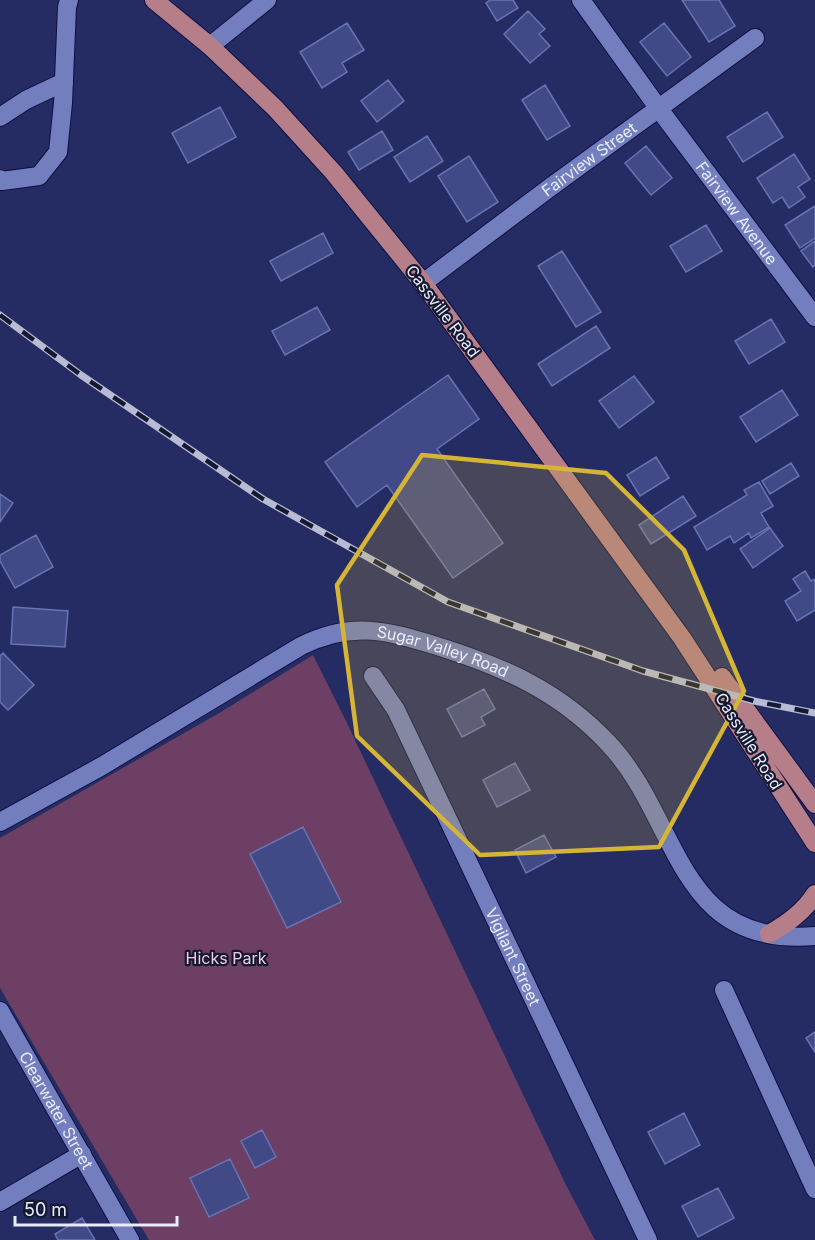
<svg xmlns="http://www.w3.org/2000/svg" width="815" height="1240" font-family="Inter,sans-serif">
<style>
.green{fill:#6d3f64}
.building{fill:#414a86;stroke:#6773b2;stroke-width:1.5}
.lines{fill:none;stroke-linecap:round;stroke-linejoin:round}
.minor-casing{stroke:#101046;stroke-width:20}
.major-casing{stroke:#101046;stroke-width:20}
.minor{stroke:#727ebe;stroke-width:18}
.major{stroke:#b57e89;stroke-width:18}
.rail-casing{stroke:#b7bbd4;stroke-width:7}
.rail{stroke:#141831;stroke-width:4.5;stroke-dasharray:14;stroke-linecap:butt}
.marked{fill:#d4b535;fill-opacity:0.2;stroke:#d4b535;stroke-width:4.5;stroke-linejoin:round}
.labels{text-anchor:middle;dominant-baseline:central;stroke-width:4.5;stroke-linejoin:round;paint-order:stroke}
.street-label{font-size:16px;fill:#e8ecfa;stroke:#141831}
.park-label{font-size:16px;fill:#f3c8e8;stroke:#141831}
</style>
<rect width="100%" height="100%" fill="#252b63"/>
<!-- green -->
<path class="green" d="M313,655L346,721L566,1185L595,1240H149L0,988V838L221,712Z"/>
<!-- building -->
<path class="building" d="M490,0H513L518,8L497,21L486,3Z
M682,0H719L735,26L709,42Z
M528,11L545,29L539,34L550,46L530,63L504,34Z
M347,23L364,50L342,63L347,72L322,88L300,52Z
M664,23L691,57L667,76L640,42Z
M388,80L404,101L377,122L361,101Z
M545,85L570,126L547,140L522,100Z
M220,107L236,137L188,163L172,133Z
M767,112L783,137L743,162L727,137Z
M382,131L393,150L359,170L348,152Z
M427,136L443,161L410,182L394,157Z
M646,146L672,178L651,195L625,163Z
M794,154L810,179L798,187L805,197L789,208L782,197L773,203L757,178Z
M469,156L498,202L467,222L438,176Z
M815,206V238L800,248L785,225Z
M706,225L722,251L686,272L670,246Z
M323,233L333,253L281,281L270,261Z
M815,241V265L813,267L801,251Z
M562,251L601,312L576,327L538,266Z
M317,307L330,330L285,355L272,331Z
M771,319L785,342L749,364L735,341Z
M596,326L610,348L552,386L538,364Z
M448,375L479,419L437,449L503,543L453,578L387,485L357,507L325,462Z
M634,376L654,402L619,428L599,401Z
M782,390L798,415L756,442L740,417Z
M656,457L669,478L640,496L627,475Z
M791,463L799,476L770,494L762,481Z
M759,482L773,506L761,513L769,527L751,538L749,533L734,543L730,536L707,550L694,527L747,495L744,490Z
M0,494L13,503L0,522Z
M683,496L696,516L651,544L639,525Z
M770,528L783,546L753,568L740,549Z
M36,535L53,567L15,588L0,561V555Z
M805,571L811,581L815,579V610L797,621L785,601L801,591L793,579Z
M13,607L68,611L65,647L11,644Z
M3,653L34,685L8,710L0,702V656Z
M484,689L495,709L481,717L485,725L462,737L447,709Z
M515,763L530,790L497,807L483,780Z
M303,827L341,902L287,928L250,854Z
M544,835L556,857L526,873L515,850Z
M815,1032V1052L806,1038Z
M684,1113L700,1145L665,1164L648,1132Z
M262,1130L276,1157L255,1168L241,1141Z
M230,1159L249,1198L209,1217L190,1178Z
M718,1188L734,1218L698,1237L682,1206Z
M82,1218L95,1240H58L55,1234Z"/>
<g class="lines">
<defs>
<g id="minor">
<path id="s1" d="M581,0L659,109L815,317"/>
<path d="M210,46L267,0"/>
<path d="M0,117L26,100L64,82"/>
<path d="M0,179L2,181L39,176L58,152L63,103L67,7L69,0"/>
<path id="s2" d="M423,283L548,189L755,38"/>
<path id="s3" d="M373,676L396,710L648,1240"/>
<path id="s4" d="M0,822L102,766L301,646C351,621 385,630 437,646C504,667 559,691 608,743C681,820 675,948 815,936"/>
<path d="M724,990L815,1189"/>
<path id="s5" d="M0,1011L130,1240"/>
<path d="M0,1202L82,1154"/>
</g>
<path id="major" d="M154,0L210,46L275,108L334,173L423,283L682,638L815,843
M722,677L815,804
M769,934C787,924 804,912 815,894"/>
</defs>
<!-- minor casing -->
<use href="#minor" class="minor-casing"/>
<!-- major casing -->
<use href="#major" class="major-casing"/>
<!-- minor -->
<use href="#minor" class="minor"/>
<!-- major -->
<use href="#major" class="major"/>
<defs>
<path id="rail" d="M0,315L81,375L263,499L448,602L643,671L754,701L815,713"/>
</defs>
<!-- rail casing -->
<use href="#rail" class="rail-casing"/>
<!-- rail -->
<use href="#rail" class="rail"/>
</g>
<!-- marked area -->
<path class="marked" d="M422,455L606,473L684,550L744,691L659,847L480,855L357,736L337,585Z"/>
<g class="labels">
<!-- street labels -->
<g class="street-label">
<text stroke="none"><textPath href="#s2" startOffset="207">Fairview Street</textPath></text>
<text stroke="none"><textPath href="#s1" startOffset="264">Fairview Avenue</textPath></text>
<text transform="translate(443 311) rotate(53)">Cassville Road</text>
<text stroke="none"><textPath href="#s4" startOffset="496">Sugar Valley Road</textPath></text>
<text transform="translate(749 741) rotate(58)">Cassville Road</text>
<text stroke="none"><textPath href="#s3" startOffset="314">Vigilant Street</textPath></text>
<text stroke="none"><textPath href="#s5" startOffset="114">Clearwater Street</textPath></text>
</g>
<!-- park labels -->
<g class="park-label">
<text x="226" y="958">Hicks Park</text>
</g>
</g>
<!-- scale -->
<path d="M15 1216v9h162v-9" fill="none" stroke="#e8ecfa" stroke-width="3"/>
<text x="24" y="1216" font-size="18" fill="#e8ecfa" stroke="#141831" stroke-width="4.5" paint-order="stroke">50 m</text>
</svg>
